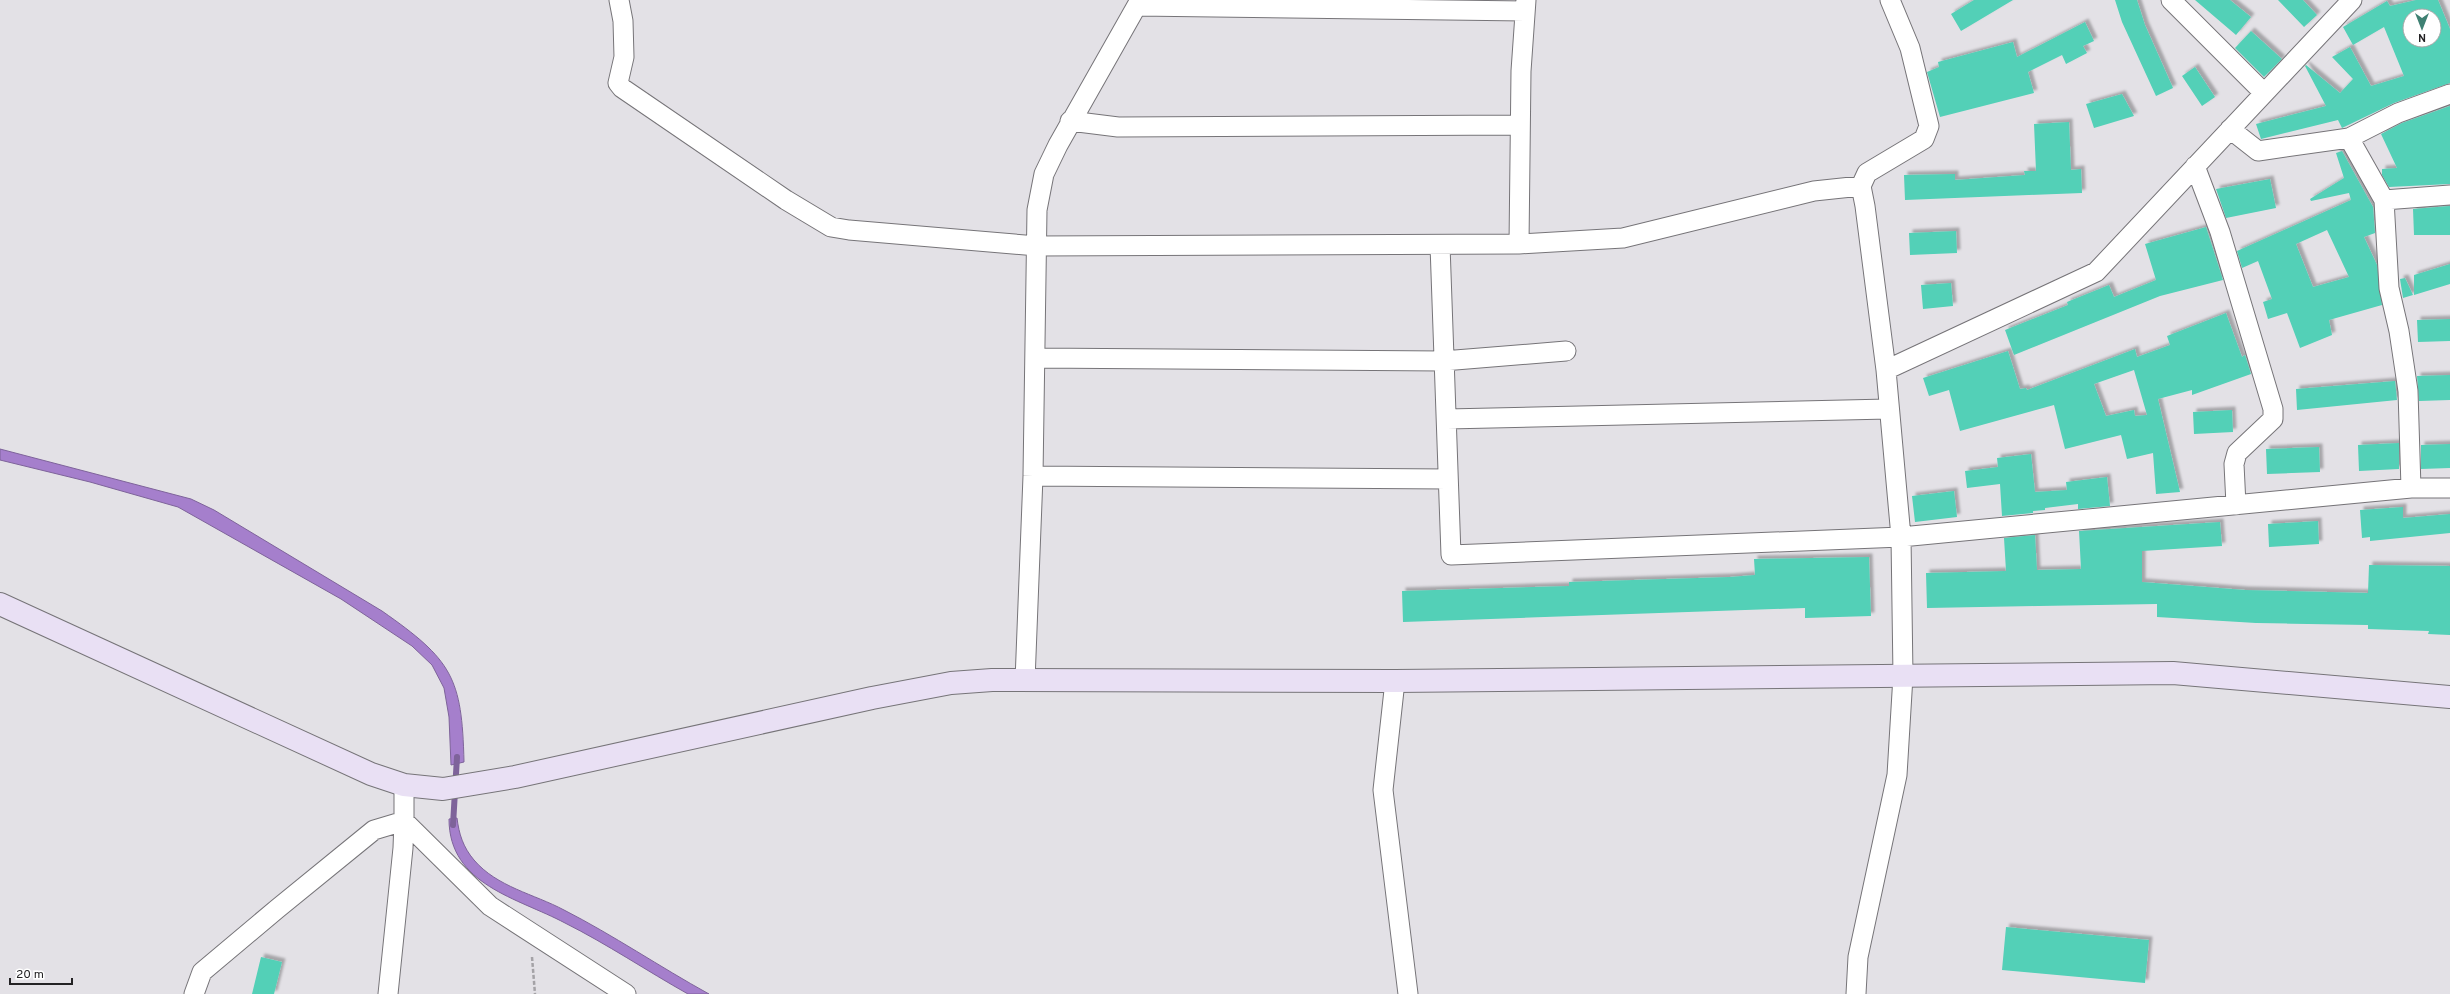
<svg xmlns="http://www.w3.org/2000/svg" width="2450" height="994" font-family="Overpass,sans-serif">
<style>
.water{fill:#a57fcc;stroke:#7e639a}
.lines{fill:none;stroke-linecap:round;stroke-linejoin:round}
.stream{stroke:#7e639a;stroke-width:6}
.building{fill:#52d0b7;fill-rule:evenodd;filter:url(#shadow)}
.street-casing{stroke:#767478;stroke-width:21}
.secondary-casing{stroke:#767478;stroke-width:24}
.path{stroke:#a4a2a6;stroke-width:2.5;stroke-dasharray:4 2;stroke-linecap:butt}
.street{stroke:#fff;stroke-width:19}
.secondary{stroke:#e9e0f4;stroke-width:22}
</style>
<defs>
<filter id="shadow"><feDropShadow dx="3.5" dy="-3.5" stdDeviation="1" flood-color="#0004"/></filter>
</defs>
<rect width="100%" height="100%" fill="#e3e1e6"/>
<!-- water -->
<path class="water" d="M0,449L191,499L214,510L382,611C452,660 462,677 464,762L451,765L449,717L444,688L432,665L412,646L341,599L178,507L90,482L0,460Z
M457,818C459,834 463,847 474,860C497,887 534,894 564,910C613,935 660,967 709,994H688C647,971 607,944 565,923C518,898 449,885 449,819Z"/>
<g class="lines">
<!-- stream -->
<path class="stream" d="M453,825L457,757"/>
</g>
<!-- building -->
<path class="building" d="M1974,0H2013L1961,31L1951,14Z
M2115,0H2137L2145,25L2173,88L2156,96L2122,22Z
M2195,0H2230L2251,17L2236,35Z
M2278,0H2303L2317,15L2304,27Z
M2416,0H2438L2450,29V83L2394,103L2342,128L2338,120L2261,139L2256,124L2326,106L2305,66L2306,65L2340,93L2353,79L2332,57L2350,47L2371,86L2404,76L2384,27L2353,45L2343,27L2387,1L2390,6ZM2410,16H2434V40H2410Z
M2085,22L2094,41L2083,46L2087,53L2066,64L2062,55L2028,72L2034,93L1940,117L1927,72L1939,67L1938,62L2013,42L2017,57Z
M2251,31L2282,59L2264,77L2235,48Z
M2195,67L2215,97L2202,106L2182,76Z
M2122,94L2134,116L2094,128L2086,104Z
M2450,106V184L2389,187L2382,175V169L2397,168L2381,134L2402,123Z
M2069,122L2071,170L2081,169L2082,193L1905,200L1904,175L1955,174V180L2025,175L2024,171H2036L2034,124Z
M2342,151L2373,207L2375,233L2364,237L2377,265L2382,305L2329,320L2332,335L2300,348L2287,313L2268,319L2263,302L2272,299L2258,261L2242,268L2237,251L2351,200L2349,193L2311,201L2310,199L2344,178L2336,153ZM2327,230L2349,277L2313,287L2296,244Z
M2270,179L2276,208L2226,218L2216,189Z
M2450,206V235H2414L2413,209Z
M2206,227L2223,280L2160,296L2014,355L2005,330L2068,305L2067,302L2109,285L2114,297L2156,280L2145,244Z
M1956,231L1957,253L1910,255L1909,233Z
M2450,264V284L2414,295V275Z
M2405,278L2413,295L2403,298L2400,279Z
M1951,283L1953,306L1923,309L1921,285Z
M2226,313L2242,357L2245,355L2251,374L2192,395V390L2158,399L2180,492L2156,494L2153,453L2127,459L2121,435L2065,449L2054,405L1960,431L1949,390L1929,396L1923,378L2008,351L2020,389L2026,388L2027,390L2135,349L2137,357L2170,345L2167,336ZM2134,370L2147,415L2135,416L2134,410L2106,416L2094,384Z
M2450,319V341L2418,342L2417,320Z
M2450,375V400L2419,401L2417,376Z
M2395,381L2397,400L2297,410L2296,389Z
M2232,410L2233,432L2194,434L2193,412Z
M2399,443V469L2359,471L2358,445Z
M2450,444V468L2421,469V445Z
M2319,447L2320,472L2267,474L2266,449Z
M2031,454L2035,492L2067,490L2066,482L2107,477L2110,506L2078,509V504L2045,508V510L2033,511V513L2002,516L2000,484L1967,488L1965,471L1998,467L1997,458Z
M1954,491L1957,517L1915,522L1912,496Z
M2403,507V518L2450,514V533L2370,541V537L2362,538L2360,510Z
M2318,521L2319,544L2269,547L2268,524Z
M2220,522L2222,546L2142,551V582L2245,590L2368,593L2369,565L2450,566V635L2428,634L2429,631L2368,629V625L2256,623L2157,617V604L1927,608L1926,573L2006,571L2004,538L2035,535L2037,570L2081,569L2079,531Z
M1869,557L1871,616L1805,618V608L1403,622L1402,591L1569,586V582L1730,577L1755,575L1754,559Z
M2006,927L2149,940L2145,983L2002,970Z
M261,957L282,962L274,994H252Z"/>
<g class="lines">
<defs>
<path id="street" d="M619,0L623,21L624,57L618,83L622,88L786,200L831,227L849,230L1037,246L1519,244L1623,238L1814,191L1861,186L1865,206L1886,370L1901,537L1903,676L1897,775L1858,957L1856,994
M2171,0L2264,93
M1137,6L1525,11
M1070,121L1118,127L1520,125
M2230,129L2258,151L2349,138L2398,113L2450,94
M2349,138L2384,200L2389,288L2399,331L2408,391L2411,488
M2195,166L2220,232L2273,409V419L2237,453L2234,464L2236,505
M1861,186L1867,173L1924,139L1929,126L1910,48L1890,0
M2384,200L2450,195
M1519,244L1521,71L1526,0
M1440,245L1451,555L1901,537L2411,488H2450
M1036,358L1443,361L1566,351
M1886,370L2096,272L2352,0
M1447,419L1888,409
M1033,476L1448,479
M1025,681L1033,476L1037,210L1044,174L1058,145L1140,0
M1395,681L1383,790L1408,994
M404,785V821L490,906L626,994
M194,994L202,972L277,909L374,830L404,821L403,848L388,994"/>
<path id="secondary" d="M0,604L371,774L404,785L443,789L515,777L872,698L951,683L992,680L1395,681L2173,673L2450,697"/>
</defs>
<!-- street casing -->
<use href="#street" class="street-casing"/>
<!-- secondary casing -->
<use href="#secondary" class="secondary-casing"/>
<!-- path -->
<path class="path" d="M532,957L535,994"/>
<!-- street -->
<use href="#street" class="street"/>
<!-- secondary -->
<use href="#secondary" class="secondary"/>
</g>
<!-- north arrow -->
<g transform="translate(2422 28) rotate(180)"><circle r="19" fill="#ffffff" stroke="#a7a7a7"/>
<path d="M0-3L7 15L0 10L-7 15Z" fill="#3f8173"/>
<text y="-6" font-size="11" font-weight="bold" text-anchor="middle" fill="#232224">N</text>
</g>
<!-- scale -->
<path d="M10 978v6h62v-6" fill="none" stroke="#232224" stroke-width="2"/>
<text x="16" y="978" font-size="12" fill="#232224" stroke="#ffffff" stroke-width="3" paint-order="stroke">20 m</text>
</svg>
